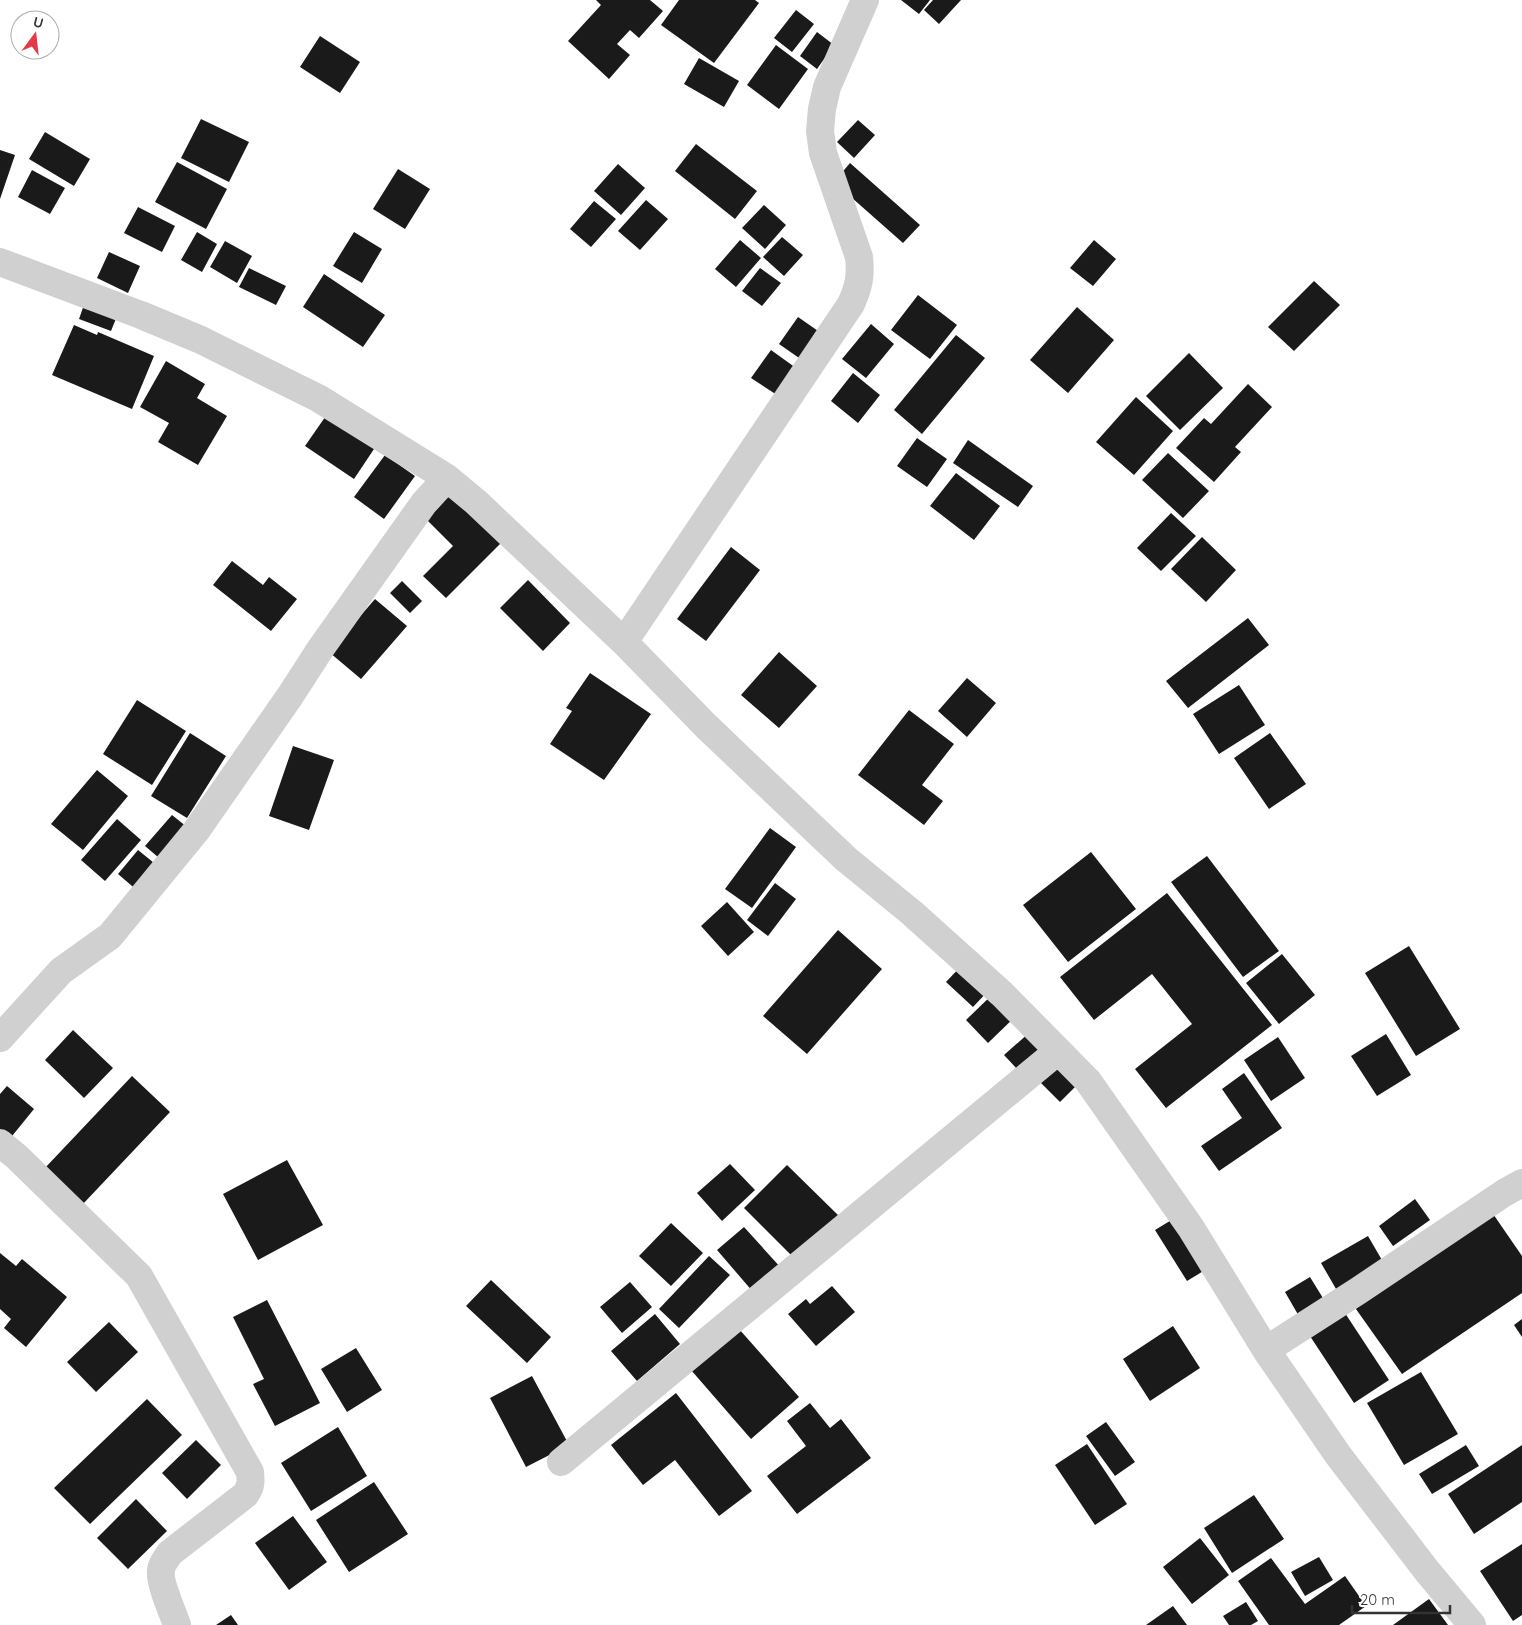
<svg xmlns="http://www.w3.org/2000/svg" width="1522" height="1625" font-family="Quicksand,sans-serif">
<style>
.building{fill:#1a1a1a}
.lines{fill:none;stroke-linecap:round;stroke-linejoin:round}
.street{stroke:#d0d0d0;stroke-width:28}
</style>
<rect width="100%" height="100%" fill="#fff"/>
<!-- building -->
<path class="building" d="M596,0H650L663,11L639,38L630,30L617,44L630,55L609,79L568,41L601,5Z
M679,0H755L759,3L714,63L661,25Z
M901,0H930L919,14Z
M933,0H961L939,24L924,10Z
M796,10L814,24L792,52L774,38Z
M817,32L834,45L817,69L800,56Z
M320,36L360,62L340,93L300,67Z
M776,45L808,69L779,109L747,85Z
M699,58L739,81L724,107L684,84Z
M201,119L249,142L229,182L181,158Z
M858,120L875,135L854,158L837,142Z
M45,132L90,159L74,186L29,159Z
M696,144L757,191L735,219L675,171Z
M0,150L15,155L0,199Z
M177,162L227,189L206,229L155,202Z
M850,163L920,225L903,243L834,182Z
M618,164L645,188L621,215L594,191Z
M398,169L430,189L405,229L373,209Z
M32,170L65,188L50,214L18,197Z
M646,200L668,219L640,250L618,231Z
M594,201L616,219L591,247L570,229Z
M764,205L786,225L765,249L742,228Z
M138,207L175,226L162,252L124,233Z
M197,232L217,244L202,272L181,260Z
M354,232L382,249L362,283L333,266Z
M782,237L803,255L784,276L763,257Z
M740,240L761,258L736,287L715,269Z
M1094,240L1116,259L1093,286L1070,268Z
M225,241L252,256L237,283L210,267Z
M109,252L140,266L128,293L97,278Z
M249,268L286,286L276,305L239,287Z
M760,268L781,283L762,306L742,291Z
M324,274L385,315L363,347L303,307Z
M1314,281L1340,305L1294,351L1268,327Z
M918,295L957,325L930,359L891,330Z
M86,299L119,311L111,331L79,319Z
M1077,307L1114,340L1068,393L1030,360Z
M798,317L821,333L802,360L779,344Z
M871,324L894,344L866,378L842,359Z
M74,325L97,335L98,332L154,356L132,409L52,375Z
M956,335L985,358L922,434L894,410Z
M771,350L796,368L777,395L751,378Z
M1189,353L1223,388L1180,430L1146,396Z
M166,361L205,384L197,398L227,416L198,465L158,442L169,423L140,407Z
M853,373L880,395L858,423L831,401Z
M1248,384L1272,407L1235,447L1241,452L1214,482L1176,448L1204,418L1211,424Z
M1136,397L1173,431L1134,475L1096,442Z
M330,410L378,443L354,479L305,446Z
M917,438L947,459L927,487L897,466Z
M968,440L1033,486L1018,507L953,463Z
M1168,453L1209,491L1183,518L1142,480Z
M385,455L415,476L384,519L354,497Z
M956,473L1000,506L974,540L930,506Z
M453,491L504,540L446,598L423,576L453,546L425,518Z
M1171,513L1196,536L1161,571L1137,548Z
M1202,537L1236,570L1206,602L1171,569Z
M731,547L760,570L706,641L677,619Z
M232,561L263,585L269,577L297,599L271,631L213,585Z
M528,580L570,623L543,651L500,608Z
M402,581L422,601L410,613L390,593Z
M375,599L407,626L361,679L329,652Z
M1248,618L1269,645L1188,708L1166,681Z
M779,652L817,686L779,728L741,695Z
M590,673L651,714L604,780L550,744L572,711L566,708Z
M967,678L996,703L967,737L938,711Z
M1239,685L1265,725L1219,754L1193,714Z
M137,700L186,731L152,785L103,754Z
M909,710L954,744L922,785L943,801L924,825L858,775Z
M190,733L226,756L187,818L151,796Z
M1270,733L1306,784L1269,809L1234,758Z
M293,746L334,760L309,830L269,816Z
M97,770L128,796L83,850L51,824Z
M172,815L192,831L165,863L145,846Z
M117,819L141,840L105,881L81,860Z
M770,828L796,847L752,908L725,889Z
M138,850L159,867L139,892L118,874Z
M1091,852L1136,909L1068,962L1023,905Z
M1207,856L1279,951L1243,977L1171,882Z
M775,883L796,899L768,936L747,920Z
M1167,893L1272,1025L1166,1108L1135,1069L1192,1024L1152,974L1094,1020L1060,977Z
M727,902L754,932L728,956L701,926Z
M838,930L882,969L807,1054L763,1016Z
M1409,946L1460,1029L1416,1056L1365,973Z
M1282,954L1315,995L1279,1024L1246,983Z
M963,964L990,989L973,1007L946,982Z
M996,991L1018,1014L988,1043L966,1020Z
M73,1030L113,1068L84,1098L45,1060Z
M1030,1032L1044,1047L1019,1071L1004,1055Z
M1386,1034L1411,1075L1377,1096L1351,1056Z
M1278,1037L1305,1078L1271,1101L1244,1060Z
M1059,1060L1081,1081L1060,1102L1039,1081Z
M1244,1073L1282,1128L1219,1171L1201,1146L1242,1118L1222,1089Z
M132,1076L170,1112L82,1205L44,1169Z
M7,1086L34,1109L8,1141L0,1134V1094Z
M287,1160L323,1225L258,1260L223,1194Z
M730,1164L755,1190L722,1221L697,1193Z
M787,1165L839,1216L795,1259L744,1208Z
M1415,1199L1430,1220L1393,1246L1379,1226Z
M1489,1208L1522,1256V1293L1402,1374L1351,1302Z
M1178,1216L1210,1267L1187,1281L1155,1230Z
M671,1223L703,1253L671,1286L639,1256Z
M744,1227L782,1269L754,1293L717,1250Z
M1368,1236L1386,1267L1339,1294L1321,1263Z
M0,1253L16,1266L22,1259L67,1297L26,1347L4,1328L11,1319L0,1309Z
M709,1256L730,1275L679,1328L659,1309Z
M1310,1277L1326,1303L1300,1318L1285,1292Z
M491,1280L551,1337L527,1363L466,1306Z
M630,1282L652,1307L622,1333L600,1307Z
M832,1286L855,1312L816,1346L788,1314L806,1299L810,1304Z
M267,1300L320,1403L275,1426L253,1384L264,1379L233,1317Z
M1341,1307L1389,1380L1354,1403L1306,1330Z
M655,1314L680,1344L637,1381L611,1351Z
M1522,1319V1337L1514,1325Z
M109,1322L138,1352L96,1392L67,1362Z
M1173,1326L1200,1368L1150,1401L1123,1359Z
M739,1329L799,1397L751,1439L691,1370Z
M356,1348L382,1390L347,1412L321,1369Z
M1421,1372L1458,1434L1404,1465L1367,1403Z
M532,1376L569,1445L526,1467L490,1398Z
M676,1393L752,1491L719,1516L675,1460L643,1485L611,1445Z
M147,1399L182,1435L90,1524L54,1488Z
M810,1403L830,1428L841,1419L871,1458L797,1514L767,1476L806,1446L787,1421Z
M1106,1422L1135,1462L1115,1476L1086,1436Z
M338,1427L367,1476L311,1511L281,1463Z
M196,1440L221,1465L187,1499L162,1473Z
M1087,1444L1127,1504L1095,1525L1055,1465Z
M1466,1445L1479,1466L1432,1494L1419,1474Z
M1522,1445V1502L1474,1534L1448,1494Z
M374,1482L408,1534L349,1572L316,1520Z
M1254,1495L1284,1539L1232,1573L1204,1528Z
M136,1499L167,1531L128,1569L97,1538Z
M293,1516L327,1562L289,1590L255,1543Z
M1200,1538L1229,1575L1192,1604L1163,1567Z
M1522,1544V1615L1513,1621L1480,1571Z
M1319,1557L1333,1580L1305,1596L1291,1572Z
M1271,1558L1305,1604L1345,1576L1366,1606L1339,1625H1269L1238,1581Z
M1429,1599L1448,1625H1393Z
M1246,1602L1258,1621L1251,1625H1229L1223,1616Z
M1173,1606L1187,1625H1146Z
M231,1615L238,1625H216Z"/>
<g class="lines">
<!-- street -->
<path class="street" d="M0,262L141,315L201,340L318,398L447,478L476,502L624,642L706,726L769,786L846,859L912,913L1002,994L1088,1081L1191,1228L1266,1350L1338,1455L1427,1571L1472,1625
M624,642L851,304C859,286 861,276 859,257L823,153L820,131L822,109L827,87L865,0
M0,1038L61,971L110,936L196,831L290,696L321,648L424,503L447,478
M0,1143L17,1157L139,1276L250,1472C251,1482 251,1487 245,1495L170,1553C167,1558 161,1564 161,1571C159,1582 173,1613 177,1625
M1266,1350L1358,1291L1504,1193L1522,1183
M561,1462L1058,1051"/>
</g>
<!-- north arrow -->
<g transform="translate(35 35) rotate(15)"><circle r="24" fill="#ffffff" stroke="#adadad"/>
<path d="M0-4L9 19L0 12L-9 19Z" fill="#e63946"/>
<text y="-8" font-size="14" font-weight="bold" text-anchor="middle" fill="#333333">U</text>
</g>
<!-- scale -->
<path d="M1352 1605v8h98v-8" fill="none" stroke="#333333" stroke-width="2.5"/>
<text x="1360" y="1605" font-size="15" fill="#333333" stroke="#ffffff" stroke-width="4" paint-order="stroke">20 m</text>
</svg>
